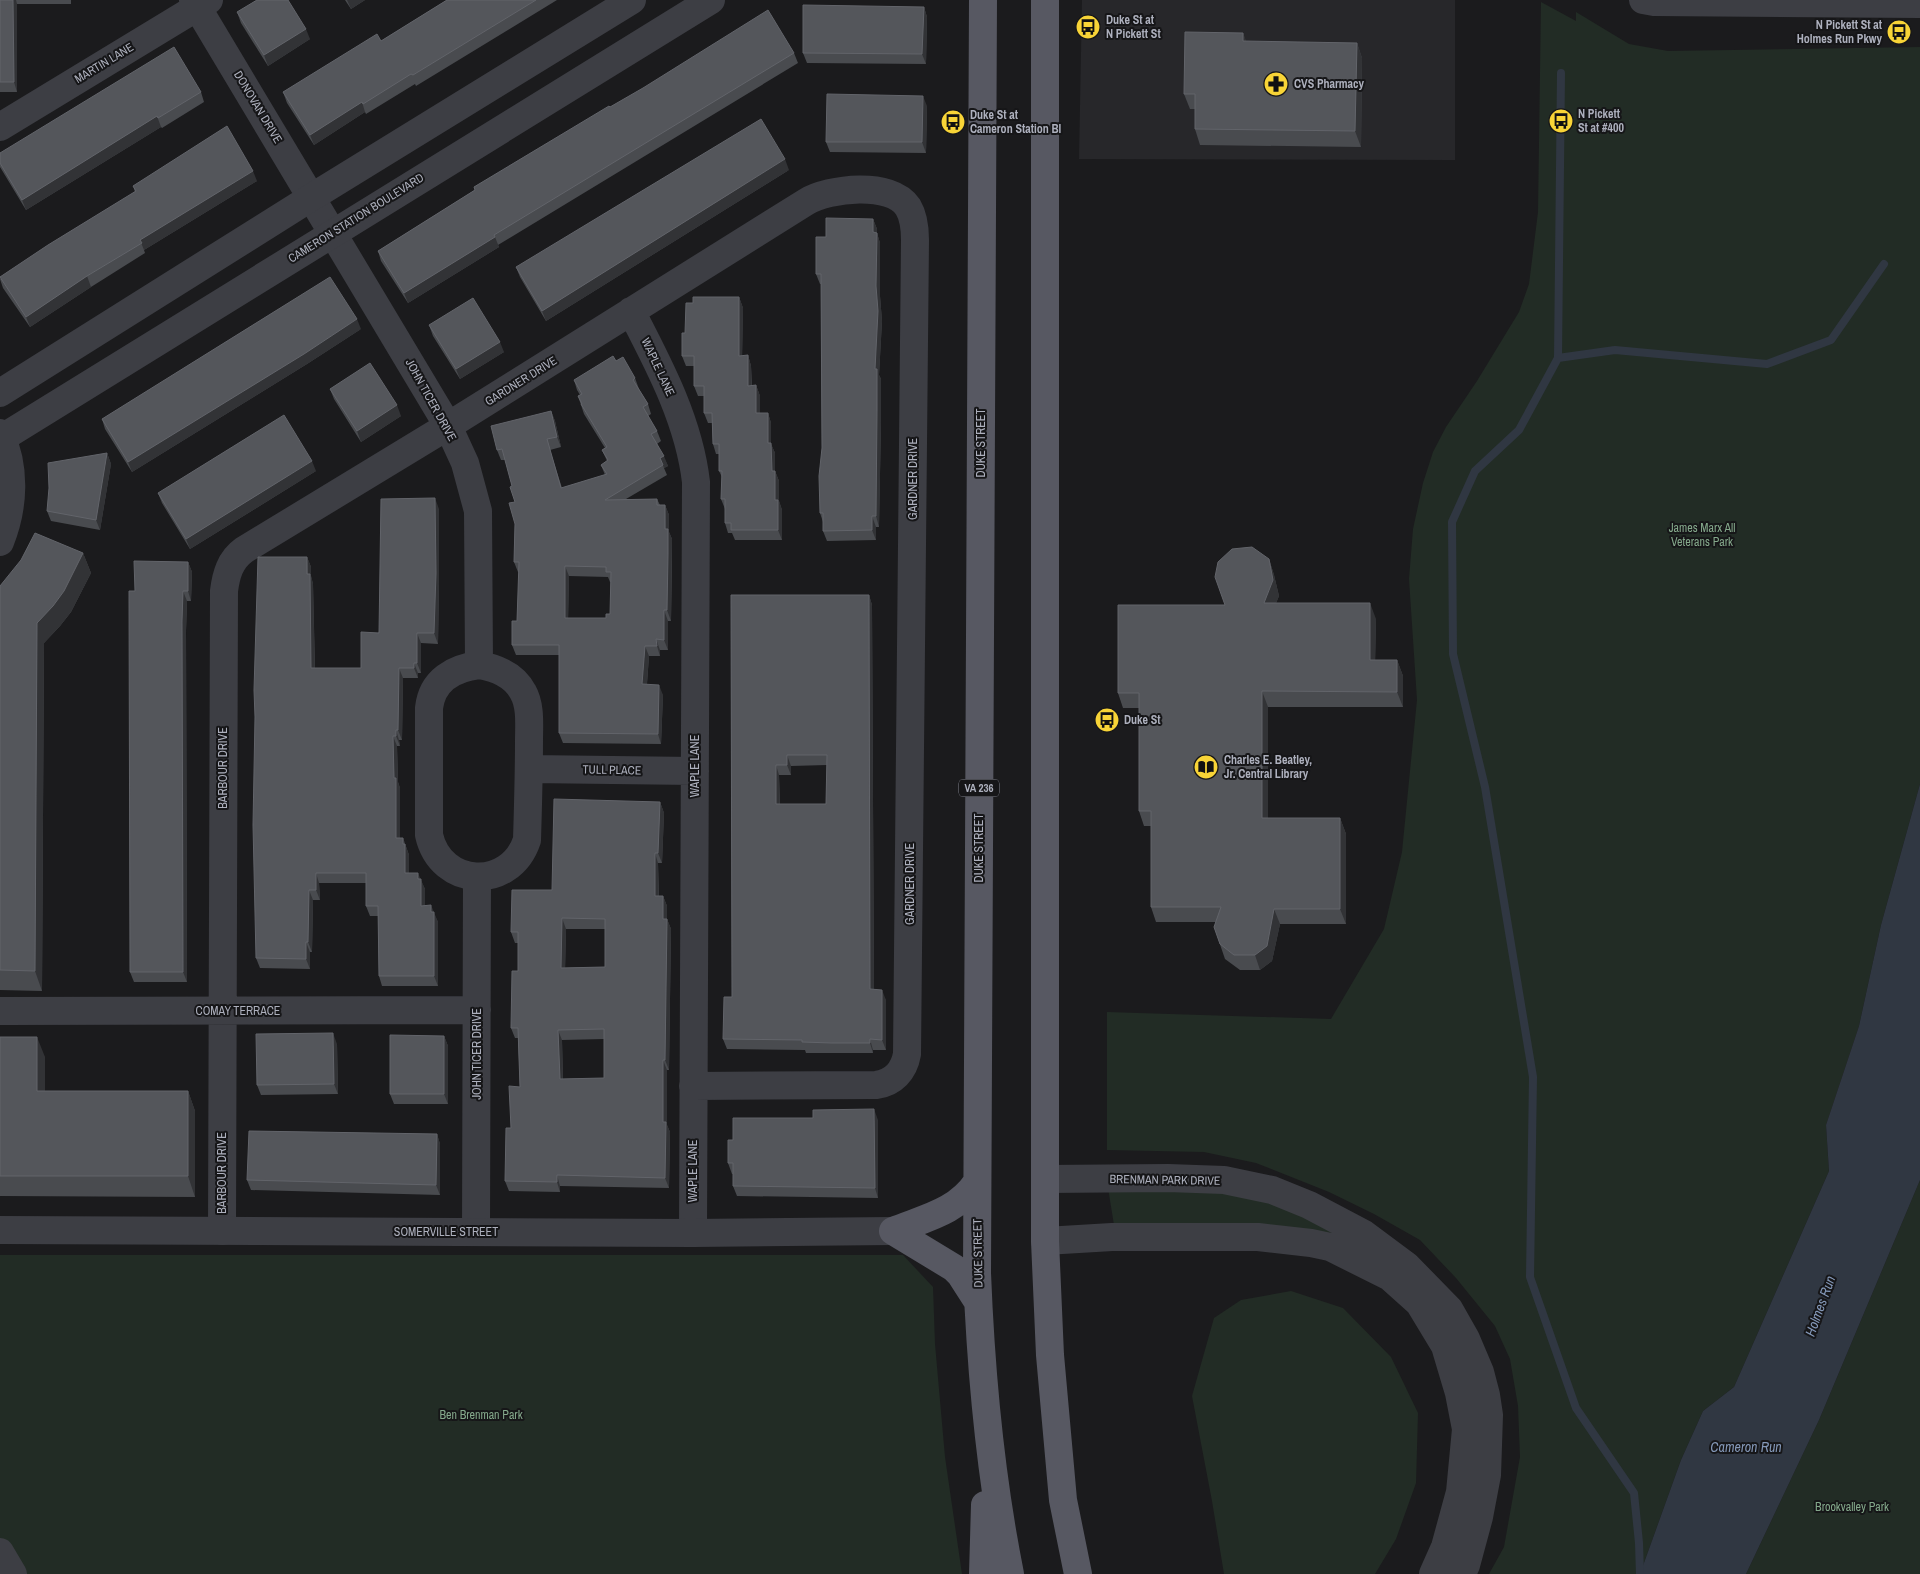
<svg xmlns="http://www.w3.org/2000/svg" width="1920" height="1574" font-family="'Archivo Narrow',sans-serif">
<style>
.built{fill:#27272a}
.green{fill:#222c25}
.water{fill:#303742}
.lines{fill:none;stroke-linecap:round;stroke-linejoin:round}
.stream{stroke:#303742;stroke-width:8}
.minor{stroke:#3d3e44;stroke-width:28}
.tertiary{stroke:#3d3e44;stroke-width:28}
.primary{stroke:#575862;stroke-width:28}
.wall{fill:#494b4f;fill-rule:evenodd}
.shaded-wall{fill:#323336}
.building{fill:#54565b;stroke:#62646a;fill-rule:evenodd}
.labels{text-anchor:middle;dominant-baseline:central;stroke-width:4;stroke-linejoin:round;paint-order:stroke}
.shield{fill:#161618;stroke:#80828c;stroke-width:1}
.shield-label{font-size:11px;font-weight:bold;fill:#adb0bd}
.poi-label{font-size:12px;font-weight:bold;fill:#adb0bd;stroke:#161618;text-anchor:start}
.street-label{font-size:12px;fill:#adb0bd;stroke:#161618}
.park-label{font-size:12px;fill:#84a88b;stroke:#161618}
.water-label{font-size:14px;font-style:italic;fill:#8498b8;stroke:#161618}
</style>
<rect width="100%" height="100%" fill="#1b1b1d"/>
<!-- built -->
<path class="built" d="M1082,0H1455V160L1079,159Z"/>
<!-- green -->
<path class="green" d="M1541,2L1576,21V12L1629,44L1668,51L1920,47V784L1881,925L1859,1026L1826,1125L1829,1171L1734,1387L1703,1411L1681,1460L1640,1574H1489L1504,1547L1520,1457L1518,1406L1510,1359L1495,1326L1456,1278L1420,1240L1374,1214L1329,1192L1256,1163L1204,1152L1107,1150V1012L1331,1019L1384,929L1402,852L1417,700L1409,579L1413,529L1423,483L1433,452L1446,427L1477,381L1519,312L1529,284L1538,212Z
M1920,1180V1574H1746L1819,1420Z
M1108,1188L1225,1192L1269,1202L1340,1232L1336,1239L1114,1225Z
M0,1255H903L933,1287L935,1344L945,1457L962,1574H0Z
M1291,1291L1343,1308L1391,1357L1418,1413L1416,1483L1396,1539L1375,1574H1224L1212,1501L1192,1396L1214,1318L1241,1300Z"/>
<!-- water -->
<path class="water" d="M1920,784V1180L1819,1420L1746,1574H1640L1681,1460L1703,1411L1734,1387L1829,1171L1826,1125L1859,1026L1881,925Z"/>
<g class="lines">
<!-- stream -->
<path class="stream" d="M1561,73L1558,358L1519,430L1475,471L1452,522L1453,654L1485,787L1533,1077L1530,1277L1576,1408L1634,1493L1639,1543L1640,1574
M1558,358L1615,350L1767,364L1831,340L1884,264"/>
<!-- minor -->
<path class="minor" d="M193,0L448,426L465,463L478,511L479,665
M0,127L209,0
M631,311C659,365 689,421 696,482L693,1233
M479,665C497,668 514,675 523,692C531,706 529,725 529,741C529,774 528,807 527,840C510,891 441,888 429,835V708C432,680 454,668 479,665Z
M529,769L695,771
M0,1011L477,1010
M1045,1179L1168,1178L1224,1180L1272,1190L1309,1205L1364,1234L1407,1266L1449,1309L1466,1339L1480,1372L1486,1395L1489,1415L1487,1475L1479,1517L1466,1565L1462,1574
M222,1231L224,591C226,575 230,560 244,550L448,426L806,202C829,188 891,181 908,207C914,217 915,229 915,240L907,1054C904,1071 893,1083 876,1085L693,1086
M476,1232L477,877
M1045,1241L1112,1237H1258L1311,1243L1330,1247L1390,1277L1419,1303L1445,1346L1459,1393L1466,1429L1460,1492L1445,1547L1433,1574
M0,1552L13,1574"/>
<!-- tertiary -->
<path class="tertiary" d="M1643,0L1654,2L1920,4
M0,393L312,197L632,0
M0,433C16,468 14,507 0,542
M2,438L711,0
M0,1230L693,1233L893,1231"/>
<!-- primary -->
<path class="primary" d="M983,0L977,1273C981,1375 990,1474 1010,1574
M1045,0V1241L1050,1355L1063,1500L1078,1574
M893,1231L954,1268L960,1274L978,1302
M893,1231C925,1218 957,1212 977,1182
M983,1574L985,1505"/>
</g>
<!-- wall -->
<path class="wall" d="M0,0H71V4H17V92H0Z
M345,0H365L351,9Z
M447,0H557L416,86L415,84L366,114L365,112L314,145L287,103L283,92L381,41Z
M924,7L927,17L926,64L807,63L803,53Z
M237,12L310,39L268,66L241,23Z
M1243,33L1246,42L1357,43L1362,58L1361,147L1200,145L1195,129V109H1190L1184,94Z
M794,53L798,63L498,245L499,247L408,303L381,261L378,251L475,190L474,187L610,107Z
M201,92L204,102L162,128L161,127L26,210L0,167V153Z
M927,106L926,153L830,152L826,142Z
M789,170L546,321L520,277L516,267Z
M257,181L144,250L145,253L91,287L30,327L3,288L0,279L135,192L133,186Z
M873,219L877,229V233L880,243V296L882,321L879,375L881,379V422L879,527H876V540L827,541L823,531V522L820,513L822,448L821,284H820L816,274L826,237Z
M739,297L743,308L742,356L748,355L751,366L752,385H756L760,396V413H768L771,423V444L775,453V471L779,481V501L782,510V540H735L732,533H728L725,523V509L721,499L722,477L719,471V454H716L713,444L712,423H708L704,413V396H698L694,386V366H686L682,356L685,333L693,303Z
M429,325L504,352L460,379L433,336Z
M361,329L307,364L132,472L105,429L102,419Z
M616,361L635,378L639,389L648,404L651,414L648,416L657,431L661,441L657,444L668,466L664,468L667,475L626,499H657L660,505H665L669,515V532L672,539V564L671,621H668V650H660V656H649L647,684L663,695L661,744L563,743L559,733V655H516L512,645L517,621L519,572H518L514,562L515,524V502L512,486L505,460H501L497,450L551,411L555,421L561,447L550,450L562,488L605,475L601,465L607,461L602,450L605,448L584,414L578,396L580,395L577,390L574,380ZM569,576L608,577L610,582H611L610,614L606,618H568Z
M330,389L401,416L361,442L334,399Z
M107,453L111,464L100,530L51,521L47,511Z
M316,471L190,549L162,503L158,493Z
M439,509V583L438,644L421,643V673H418V678H403L402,740H399L400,746H397L398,782L400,788V838H403L409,855V873L420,879L425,889V906L433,912L438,922V986H382L379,976L378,916H370L366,906V883H319L320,900H313L312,952H310V969L260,968L256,958L307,557L311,567V576L313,584L315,668H361Z
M83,553L91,573L71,612L60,626L44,643L42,991L0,990V586Z
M1269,559L1274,575L1279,596L1276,603L1376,619L1375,660H1397L1403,676V707H1268V818H1340L1346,834V924H1280L1272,961L1260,970H1240L1225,959L1214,927L1216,922H1156L1151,907V826H1144L1139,811V708H1123L1118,693L1225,605Z
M188,562L192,572L191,601H187L186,631L187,982H134L130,972L135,591Z
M731,595H869L872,605L874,989L886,1000V1050H873V1053H806L805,1050L727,1049L723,1039L732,997ZM827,765L826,804H780L779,775H791V766Z
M660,802L664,813L662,863H658L659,896H663L667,906V919L671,929L669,1070H667V1125L670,1132L669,1188L560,1186V1192L509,1191L505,1181L511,1128L520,1087L518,1038H515L511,1028L518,971V943H515L511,932L552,890ZM566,929H605V967L565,968ZM604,1039V1078L563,1079L562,1040Z
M444,1036L448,1046V1104H394L390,1094Z
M0,1037L45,1057V1091H188L195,1111V1197L0,1196Z
M337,1044L338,1094L261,1095L257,1085Z
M878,1120V1198L737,1196L733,1186V1174H732L728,1163L733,1140Z
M437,1134L440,1144V1195L251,1190L247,1180Z"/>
<!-- shaded-wall -->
<path class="shaded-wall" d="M13,0H16L17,4V92L14,82Z
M347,0H365L351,9Z
M924,7L927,17L926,64L922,54Z
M306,29L310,39L268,66L264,55Z
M1243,33L1249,48L1243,41Z
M1357,43L1362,58L1361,147L1355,131Z
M923,96L927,106L926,153L922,142Z
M362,102L365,112L314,145L310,135Z
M157,116L161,127L26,210L22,200Z
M785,159L789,170L546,321L542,311Z
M253,171L257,181L144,250L140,240Z
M873,219L877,229V233L880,243V296L882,321L879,375L881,379V422L879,527L876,516L875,369Z
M495,237L499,247L408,303L404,293Z
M87,276L91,287L30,327L26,317Z
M739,297L743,308L742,366L739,356Z
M357,319L361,329L307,364L132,472L128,462Z
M500,342L504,352L460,379L456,369Z
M748,355L751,366L752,396L748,386Z
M756,385L760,396V423L756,413Z
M397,405L401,416L361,442L357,431Z
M551,411L555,421L561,447L557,437Z
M768,413L771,423V444L775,453V471L779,481V501L782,510V540L778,530L768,443Z
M107,453L111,464L100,530L96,520Z
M664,456L668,466L664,468L660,458Z
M312,461L316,471L190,549L186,539Z
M435,498L439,509V583L438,644L434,633Z
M665,505L669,515V532L672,539L671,621L667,610Z
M872,516L876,527V540L872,530Z
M83,553L91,573L71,612L60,626L44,643L42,991L35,971L37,623Z
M307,557L311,567V576L313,584L315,678L311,668Z
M1269,559L1274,575L1279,596L1270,618L1264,603Z
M188,562L192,572L191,601L188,591Z
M565,566L569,576L568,628L565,618Z
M183,591L187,601L186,631L187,982L183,972L182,621Z
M869,595L872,605L874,1000L870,989Z
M1370,603L1376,619L1375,676L1370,660Z
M664,610L668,621V650L664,640Z
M417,633L421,643V673L417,663Z
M656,639L660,650V656L657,646Z
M645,646L649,656L646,695L642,684Z
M1397,660L1403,676V707L1397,692Z
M414,663L418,673V678L414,668Z
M399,668L403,678L402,740L398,730Z
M659,685L663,695L661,744L658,734Z
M1262,691L1268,707V833L1262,818Z
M396,730L399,740L400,746L396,736Z
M393,736L397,746L398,782L400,788V849L396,838Z
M787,755L791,766V775L787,765Z
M776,765L779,775L780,814L776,804Z
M660,802L664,813L662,863L658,853Z
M1340,818L1346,834V924L1340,909Z
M403,838L409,855V884L405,873Z
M655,853L658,863L659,907L655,896Z
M316,873L319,883L320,900L316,890Z
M418,873L425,889V916L421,906Z
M309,890L313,900L312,952L308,942Z
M663,896L667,906V929L663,919Z
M431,905L438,922V986L434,976Z
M1274,909L1280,924L1272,961L1260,970L1255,955Z
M562,918L566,929L565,978L561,968Z
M667,919L671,929L669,1070L665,1060Z
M306,942L310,952V969L306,959Z
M882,990L886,1000V1050L882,1040Z
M558,1030L562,1040L563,1089L560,1079Z
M333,1033L337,1044L338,1094L334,1084Z
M444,1036L448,1046V1104L444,1094Z
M37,1037L45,1057V1111L37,1091Z
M870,1039L873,1050V1053L870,1043Z
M663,1060L667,1070V1125L670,1132L669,1188L665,1178L663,1122Z
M188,1091L195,1111V1197L188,1176Z
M874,1109L878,1120V1198L875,1188Z
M437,1134L440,1144V1195L436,1185Z
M557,1175L560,1186V1192L557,1182Z"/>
<!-- building -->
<path class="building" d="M0,0H13L14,82H0Z
M257,0H288L306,29L264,55L237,12Z
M447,0H536L413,75L411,74L363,104L362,102L310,135L283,92L377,34L381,41Z
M803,5L924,7L922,54L803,53Z
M768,10L794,53L494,235L495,237L404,293L378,251L475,190L474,187L609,106L610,107L643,88Z
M1185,32L1243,33V41L1357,43L1355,131L1195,129V94H1184Z
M174,47L201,92L158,118L157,116L22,200L0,163V153Z
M827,94L923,96L922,142H826Z
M761,119L785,159L542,311L516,267Z
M227,126L253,171L140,240L142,243L87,276L26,317L0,277L48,245L136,191L133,186Z
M826,218L873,219V232L877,233L876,286L878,311L875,369H877V411L876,516H872V530L823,531V513H820L819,476L822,448L821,274H816V237H826Z
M330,277L357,319L304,354L128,462L102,419Z
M693,297H739V356L748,355V386L756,385V413H768V443H771L772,471H775V500H778V530H731V523H725V499H721L722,471H719V444H713L712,413H704V386H694V356H682V333H685L686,303H693Z
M473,298L500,342L456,369L429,325Z
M613,356L616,361L623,357L635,378L633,380L648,404L643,407L657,431L651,434L664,456L660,458L663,465L605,500L657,499V505H665V529H668V554L667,610H664V640L656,639L657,646H645L642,684L659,685L658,734L559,733V645H512V621H517L519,562H514L515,524L509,503L515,502L510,487L512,486L502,449L497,450L491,426L551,411L557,437L547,439L561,488L607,474L601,465L608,460L602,450L607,447L581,404H582L578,396L582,394L574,380ZM565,566L606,567V572H611L610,614H606V618H565Z
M370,363L397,405L357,431L330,389Z
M284,415L312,461L186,539L158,493Z
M107,453L96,520L47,511L49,488L48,463Z
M435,498L436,573L434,633H417V663H414V668H399L398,730H396V736H393L394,778H396V838H403V844H405V873H418V879H421V906L431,905V912H434V976H379L378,906H366V873H316V890H309L308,942H306V959L256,958L253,825L255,717L254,690L258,557H307V574H310L311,668H361V632L379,633L381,499Z
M35,533L83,553L64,591L53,606L37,623L35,971L0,970V586L21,560Z
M1252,547L1269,559L1273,580L1264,603H1370V660H1397V692L1262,691V818H1340V909H1274L1267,946L1255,955H1234L1220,944L1214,927L1221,907H1151V811H1139V693H1118V605H1225L1215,577L1218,562L1232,549Z
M134,561L188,562V591H183L182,621L183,972H130L129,591H135Z
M731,595H869L870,989L882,990V1040L870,1039V1043H832L802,1042V1040L723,1039L724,997H732ZM787,755H827L826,804H776V765H787Z
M554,799L660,802L658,853H655V896H663V919H667L665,1060H663V1122H666L665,1178L557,1175V1182L505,1181L506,1128H511L509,1086L520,1087L518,1028H511L512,971H518V932H511L512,890H552ZM562,918L605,919V967L561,968ZM604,1029V1078L560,1079L558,1030Z
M333,1033L334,1084L257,1085L256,1034Z
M390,1035L444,1036V1094H390Z
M0,1037H37V1091H188V1176H0Z
M874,1109L875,1188L733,1186V1163H728V1140H733V1118H813V1110Z
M249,1131L437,1134L436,1185L247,1180Z"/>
<!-- icons -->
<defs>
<symbol id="bus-disc" viewBox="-11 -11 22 22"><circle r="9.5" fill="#f8d437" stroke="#161618"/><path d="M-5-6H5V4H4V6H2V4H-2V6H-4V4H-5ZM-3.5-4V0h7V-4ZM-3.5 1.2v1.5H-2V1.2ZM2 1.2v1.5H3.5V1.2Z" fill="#111"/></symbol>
<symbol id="pharmacy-disc" viewBox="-11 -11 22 22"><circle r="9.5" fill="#f8d437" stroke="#161618"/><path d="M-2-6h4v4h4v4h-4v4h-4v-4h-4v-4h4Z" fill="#111"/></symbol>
<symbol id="library-disc" viewBox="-11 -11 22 22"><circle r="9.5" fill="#f8d437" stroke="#161618"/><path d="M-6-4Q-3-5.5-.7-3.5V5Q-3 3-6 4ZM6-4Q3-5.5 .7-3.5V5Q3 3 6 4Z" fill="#111"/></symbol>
</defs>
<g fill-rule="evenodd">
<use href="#bus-disc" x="1074" y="13" width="28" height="28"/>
<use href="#bus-disc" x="1885" y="18" width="28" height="28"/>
<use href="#pharmacy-disc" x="1262" y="70" width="28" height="28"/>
<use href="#bus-disc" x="1547" y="107" width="28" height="28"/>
<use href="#bus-disc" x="939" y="108" width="28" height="28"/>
<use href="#bus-disc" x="1093" y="706" width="28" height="28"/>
<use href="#library-disc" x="1192" y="753" width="28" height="28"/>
</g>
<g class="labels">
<!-- shield labels -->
<rect class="shield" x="959" y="779.5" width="40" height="17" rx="4"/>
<g class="shield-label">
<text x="979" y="788">VA 236</text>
</g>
<!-- poi labels -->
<g class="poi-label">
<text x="1106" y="20">Duke St at<tspan x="1106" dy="14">N Pickett St</tspan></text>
<text x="1882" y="25" text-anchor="end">N Pickett St at<tspan x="1882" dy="14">Holmes Run Pkwy</tspan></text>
<text x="1294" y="84">CVS Pharmacy</text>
<text x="1578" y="114">N Pickett<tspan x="1578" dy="14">St at #400</tspan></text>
<text x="970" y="115">Duke St at<tspan x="970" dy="14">Cameron Station Bl</tspan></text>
<text x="1124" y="720">Duke St</text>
<text x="1224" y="760">Charles E. Beatley,<tspan x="1224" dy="14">Jr. Central Library</tspan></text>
</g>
<!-- street labels -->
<g class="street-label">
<text transform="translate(104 63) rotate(-31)">MARTIN LANE</text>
<text transform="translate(258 107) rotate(59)">DONOVAN DRIVE</text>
<text transform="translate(356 218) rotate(-32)">CAMERON STATION BOULEVARD</text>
<text transform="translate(658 367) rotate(65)">WAPLE LANE</text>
<text transform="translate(521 381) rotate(-32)">GARDNER DRIVE</text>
<text transform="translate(431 400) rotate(61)">JOHN TICER DRIVE</text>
<text transform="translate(981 443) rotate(-90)">DUKE STREET</text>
<text transform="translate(913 479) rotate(-90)">GARDNER DRIVE</text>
<text transform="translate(695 766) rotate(-90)">WAPLE LANE</text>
<text transform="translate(223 768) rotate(-90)">BARBOUR DRIVE</text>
<text transform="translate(612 770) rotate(1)">TULL PLACE</text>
<text transform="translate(979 848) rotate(-90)">DUKE STREET</text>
<text transform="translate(910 884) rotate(-90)">GARDNER DRIVE</text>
<text x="238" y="1011">COMAY TERRACE</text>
<text transform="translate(477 1054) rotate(-90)">JOHN TICER DRIVE</text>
<text transform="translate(693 1171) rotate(-90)">WAPLE LANE</text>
<text transform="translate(222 1173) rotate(-90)">BARBOUR DRIVE</text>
<text transform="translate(1165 1180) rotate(1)">BRENMAN PARK DRIVE</text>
<text x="446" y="1232">SOMERVILLE STREET</text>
<text transform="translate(978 1253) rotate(-91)">DUKE STREET</text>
</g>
<!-- park labels -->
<g class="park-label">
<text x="1702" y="528">James Marx All<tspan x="1702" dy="14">Veterans Park</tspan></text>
<text x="481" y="1415">Ben Brenman Park</text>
<text x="1852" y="1507">Brookvalley Park</text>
</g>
<!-- water labels -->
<g class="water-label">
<text transform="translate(1820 1306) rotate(-70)">Holmes Run</text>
<text x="1746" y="1447">Cameron Run</text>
</g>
</g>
</svg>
